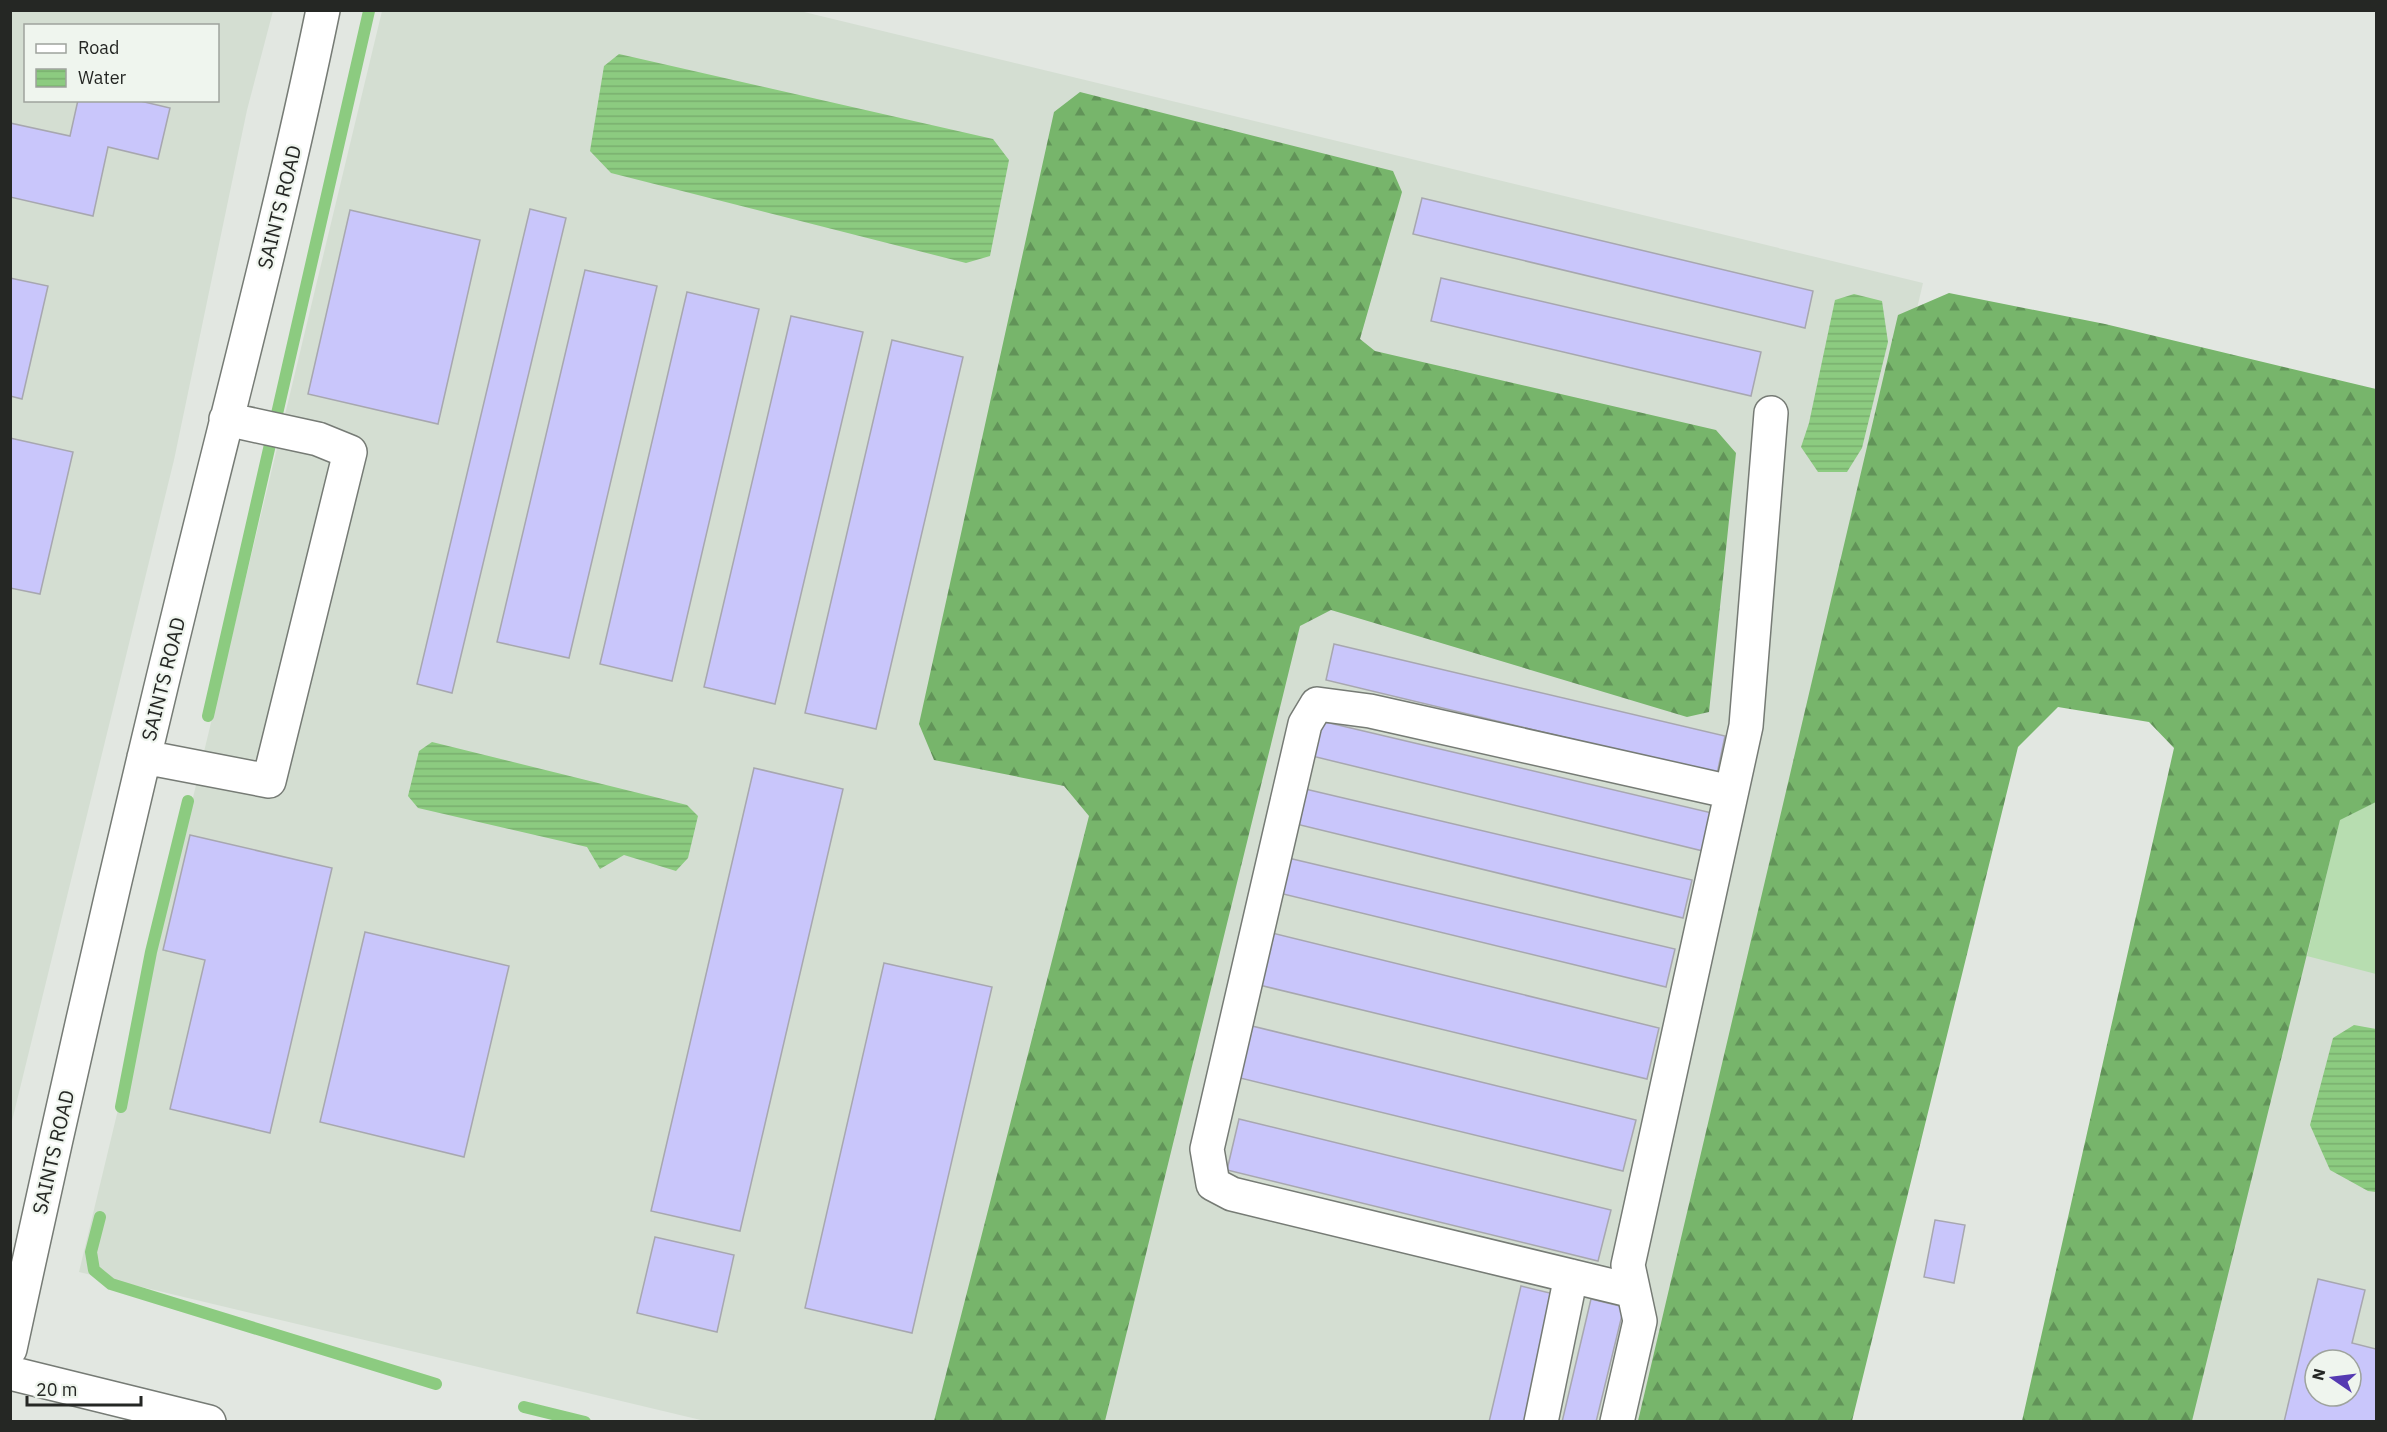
<svg xmlns="http://www.w3.org/2000/svg" width="2387" height="1432" font-family="'IBM Plex Sans',sans-serif">
<style>
.built{fill:#d4ded2;fill-rule:evenodd}
.grass{fill:#b7ddb0}
.forest{fill:url(#forest-firs)}
.water{fill:url(#water-rules)}
.lines{fill:none;stroke-linecap:round;stroke-linejoin:round}
.stream{stroke:#8ccb80;stroke-width:12}
.building{fill:#c9c6fb;stroke:#a7a7af;stroke-width:1.5;fill-rule:evenodd}
.minor-casing{stroke:#767b75;stroke-width:36}
.major-casing{stroke:#767b75;stroke-width:36}
.minor{stroke:#fff;stroke-width:33}
.major{stroke:#fff;stroke-width:33}
.labels{text-anchor:middle;dominant-baseline:central;stroke-width:4.5;stroke-linejoin:round;paint-order:stroke}
.street-label{font-size:20px;fill:#252724;stroke:#eff5ee}
</style>
<defs>
<pattern id="forest-firs" width="22" height="20" patternUnits="userSpaceOnUse" patternTransform="scale(1.5)"><rect width="22" height="20" fill="#77b56b"/><path d="M5 1l3.5 6h-7zM16 11l3.5 6h-7z" fill="#619358"/></pattern>
<pattern id="water-rules" width="6" height="5" patternUnits="userSpaceOnUse" patternTransform="scale(1.5)"><rect width="6" height="5" fill="#8ccb80"/><path d="M0 2.5h6" fill="none" stroke="#79ae6e"/></pattern>
</defs>
<rect width="100%" height="100%" fill="#e2e7e1"/>
<!-- built -->
<path class="built" d="M11,11H273L247,110L174,460L11,1125ZM26,26H218V100H26Z
M382,11H800L1923,283L1657,1421H705L79,1272Z
M2376,572V1421H2168ZM2315,1360H2351V1396H2315Z"/>
<!-- grass -->
<path class="grass" d="M2376,802V974L2307,956L2340,819Z"/>
<!-- forest -->
<path class="forest" d="M1080,92L1393,171L1402,192L1360,339L1375,351L1716,430L1736,453L1709,712L1687,717L1331,610L1300,626L1105,1421H934L1089,816L1064,786L934,760L919,724L1054,112Z
M1949,293L2105,324L2376,389V802L2340,820L2192,1421H2022L2174,748L2149,722L2058,707L2018,747L1852,1421H1638L1898,315Z"/>
<!-- water -->
<path class="water" d="M619,54L993,139L1009,160L990,256L966,263L611,173L590,151L604,66Z
M1854,294L1882,301L1888,342L1862,448L1847,472H1818L1801,447L1809,423L1835,300Z
M432,742L687,805L698,816L688,858L676,871L624,855L600,869L587,847L418,808L408,796L419,751Z
M2354,1025L2376,1029V1192L2368,1191L2330,1170L2310,1125L2333,1038Z"/>
<g class="lines">
<!-- stream -->
<path class="stream" d="M208,716L369,11
M121,1107L151,952L188,801
M100,1217L91,1252L94,1270L111,1284L436,1384
M524,1407L585,1422"/>
</g>
<!-- building -->
<path class="building" d="M78,100H136L170,108L158,159L108,147L93,216L10,197V123L70,136Z
M1422,198L1813,291L1805,328L1413,234Z
M530,209L566,218L452,693L417,684Z
M350,210L480,240L438,424L308,394Z
M585,270L657,286L569,658L497,642Z
M10,278L48,286L22,399L10,396Z
M1441,278L1761,352L1751,396L1431,321Z
M687,292L759,309L672,681L600,664Z
M791,316L863,332L775,704L704,687Z
M892,340L963,357L876,729L805,713Z
M10,438L73,452L40,594L10,588Z
M1334,644L1725,736L1717,774L1326,680Z
M1321,721L1712,813L1703,851L1312,756Z
M754,768L843,789L740,1231L651,1211Z
M1301,788L1692,880L1683,918L1292,823Z
M190,835L332,868L270,1133L170,1109L205,960L163,950Z
M1284,857L1675,949L1666,987L1275,892Z
M365,932L509,966L464,1157L320,1122Z
M1268,932L1659,1028L1647,1079L1255,984Z
M884,963L992,987L912,1333L805,1308Z
M1244,1024L1636,1120L1623,1171L1232,1076Z
M1239,1119L1611,1210L1598,1261L1227,1170Z
M1935,1220L1965,1225L1954,1283L1924,1277Z
M655,1237L734,1255L717,1332L637,1313Z
M2318,1279L2365,1290L2352,1343L2376,1349V1422H2284ZM2315,1360H2351V1396H2315Z
M1521,1286L1554,1294L1524,1422H1489Z
M1591,1299L1624,1307L1596,1422H1562Z"/>
<g class="lines">
<defs>
<path id="minor" d="M144,757L269,781L350,452L318,439L226,419
M1633,1291L1232,1194L1213,1184L1207,1149L1305,724L1317,704L1370,711L1731,792
M10,1349C65,1094 123,841 185,588C232,396 283,204 323,10
M1541,1422L1571,1276
M1617,1422L1640,1321L1628,1265L1746,726L1771,413"/>
<path id="major" d="M10,1373L209,1422"/>
</defs>
<!-- minor casing -->
<use href="#minor" class="minor-casing"/>
<!-- major casing -->
<use href="#major" class="major-casing"/>
<!-- minor -->
<use href="#minor" class="minor"/>
<!-- major -->
<use href="#major" class="major"/>
</g>
<g class="labels">
<!-- street labels -->
<g class="street-label">
<text transform="translate(279 207) rotate(-76)">SAINTS ROAD</text>
<text transform="translate(163 679) rotate(-76)">SAINTS ROAD</text>
<text transform="translate(53 1152) rotate(-77)">SAINTS ROAD</text>
</g>
</g>
<!-- border -->
<rect width="2387" height="1432" fill="none" stroke="#252724" stroke-width="24"/>
<!-- legend -->
<rect x="24" y="24" width="195" height="78" fill="#eff5ee" stroke="#9ea39d" stroke-width="1.5"/>
<rect x="36" y="44" width="30" height="9" fill="#ffffff" stroke="#9ea39d" stroke-width="1.5"/>
<text x="78" y="54" font-size="18" fill="#252724">Road</text>
<rect x="36" y="69" width="30" height="18" fill="url(#water-rules)" stroke="#9ea39d" stroke-width="1.5"/>
<text x="78" y="84" font-size="18" fill="#252724">Water</text>
<!-- north arrow -->
<g transform="translate(2333 1378) rotate(284)"><circle r="28" fill="#eff5ee" stroke="#9ea39d" stroke-width="1.5"/>
<path d="M0-4.5L10 22L0 15L-10 22Z" fill="#553ab2"/>
<text y="-9" font-size="16" font-weight="bold" text-anchor="middle" fill="#252724">N</text>
</g>
<!-- scale -->
<path d="M27 1396v9h114v-9" fill="none" stroke="#252724" stroke-width="3"/>
<text x="36" y="1396" font-size="18" fill="#252724" stroke="#eff5ee" stroke-width="4.5" paint-order="stroke">20 m</text>
</svg>
